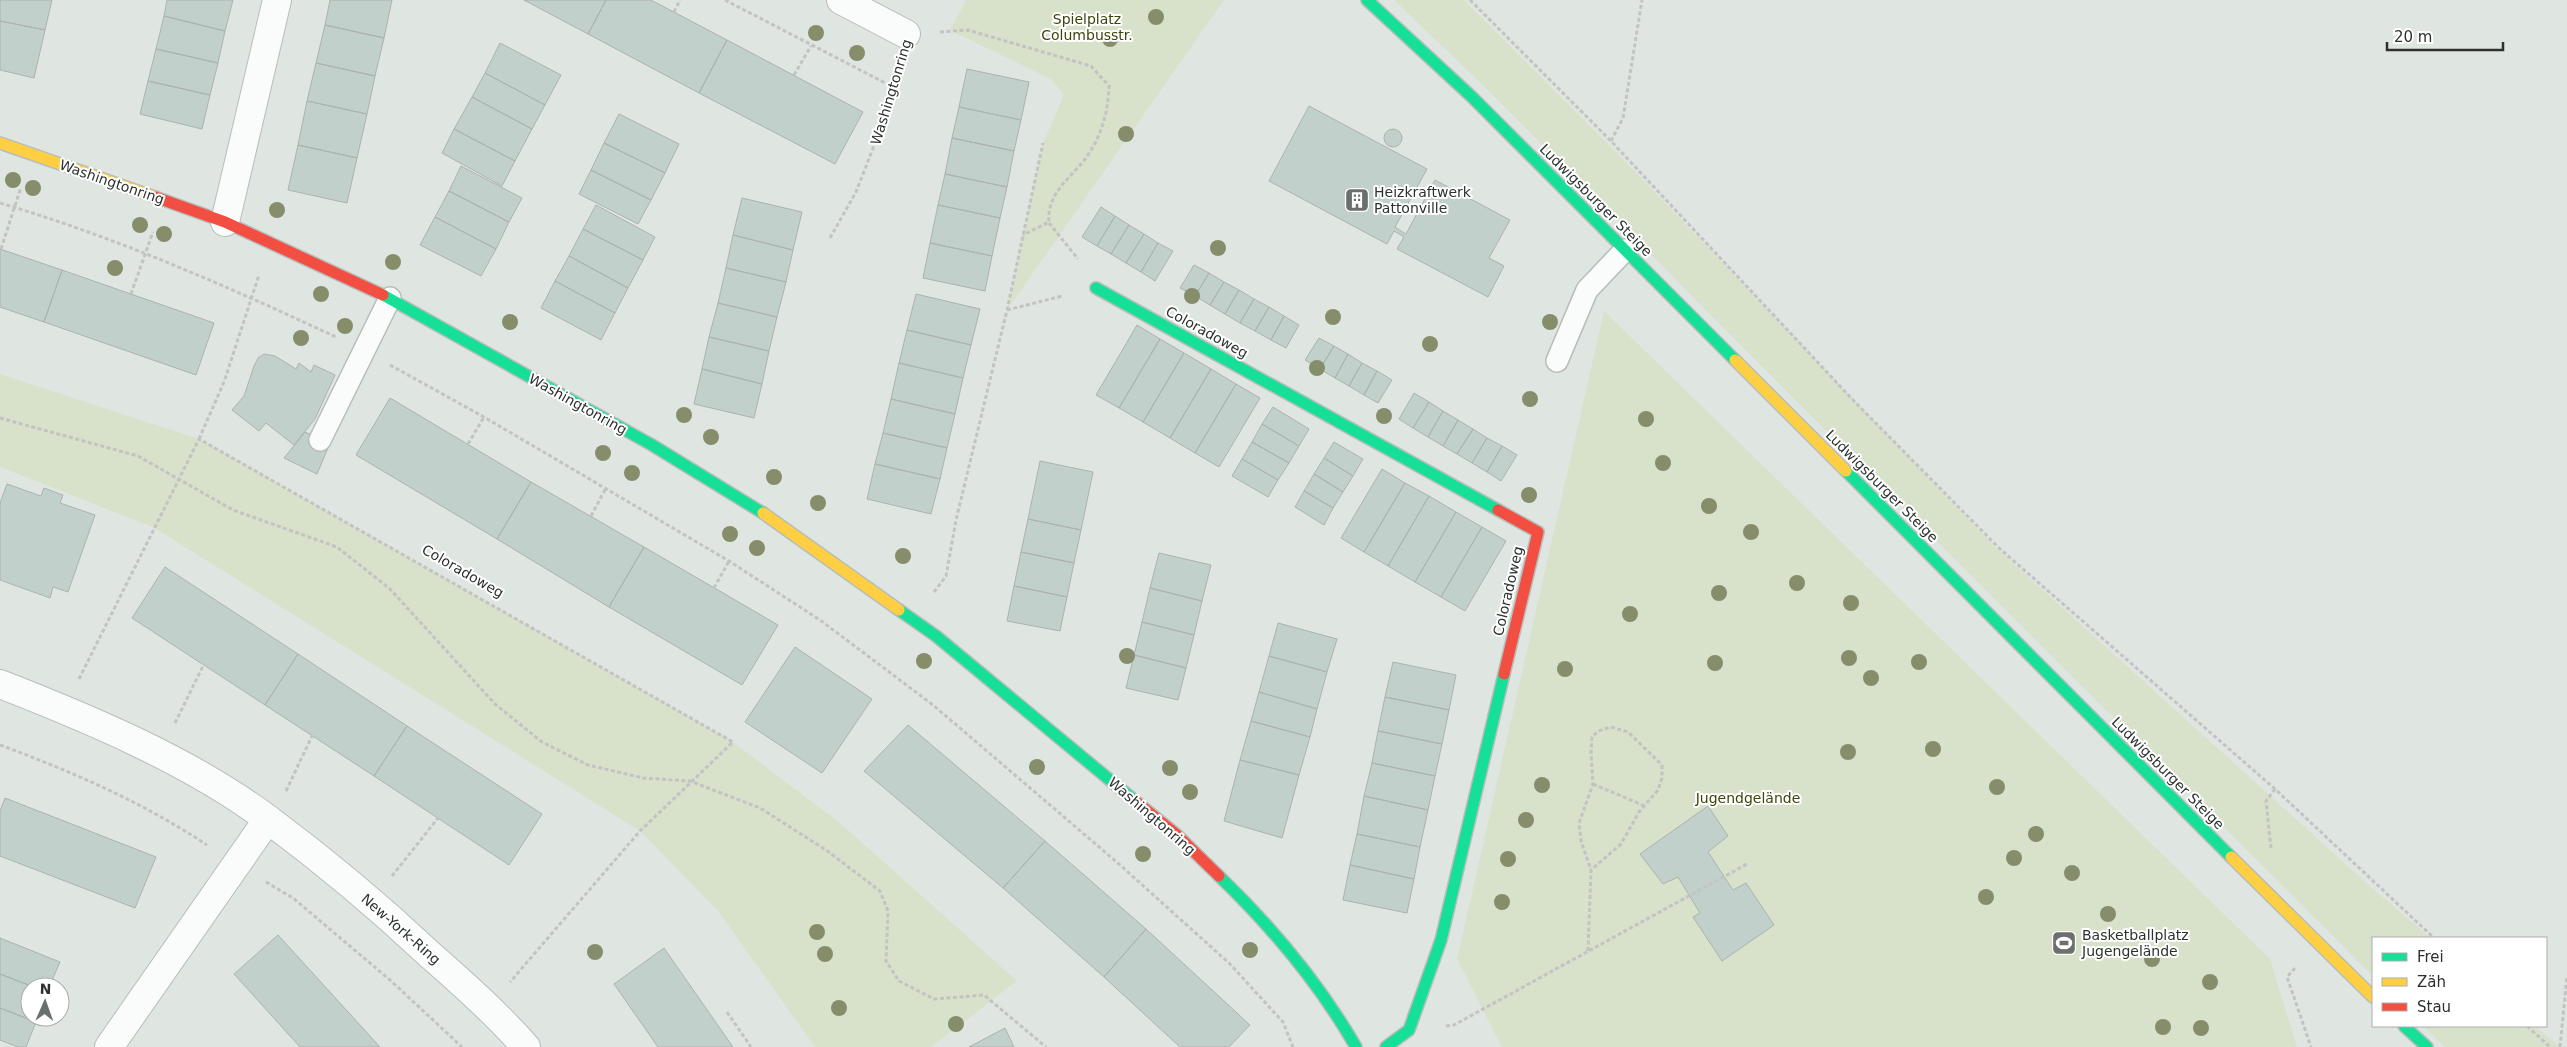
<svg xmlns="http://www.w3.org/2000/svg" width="2567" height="1047" font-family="'DejaVu Sans',sans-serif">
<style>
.green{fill:#d8e1ca}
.building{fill:#c1d0cb;stroke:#acb2af}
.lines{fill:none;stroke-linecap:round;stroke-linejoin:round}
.lane-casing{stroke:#b7bdba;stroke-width:24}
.street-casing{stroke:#b7bdba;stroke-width:30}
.fast-casing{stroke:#b7bdba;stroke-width:14}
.slow-casing{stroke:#b7bdba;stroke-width:14}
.jam-casing{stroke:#b7bdba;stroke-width:14}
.path{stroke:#c1c4c3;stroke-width:3;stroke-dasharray:4 2.5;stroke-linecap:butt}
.lane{stroke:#fafbfb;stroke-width:21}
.street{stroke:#fafbfb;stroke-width:28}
.fast{stroke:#16e098;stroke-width:11}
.slow{stroke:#ffcf43;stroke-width:11}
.jam{stroke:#f24e42;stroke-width:11}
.tree{fill:#858d6b}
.labels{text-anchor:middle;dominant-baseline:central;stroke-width:4;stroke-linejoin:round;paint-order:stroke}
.park-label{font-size:14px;fill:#3b440a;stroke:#fff}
.street-label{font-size:14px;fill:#2c312e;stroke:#fff}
.poi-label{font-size:14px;fill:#2c312e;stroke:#fff;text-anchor:start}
</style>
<rect width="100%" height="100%" fill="#dfe6e2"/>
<!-- green -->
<path class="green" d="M966,0H1224L1007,310L1043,143L1064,95L1052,80L950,30Z
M1394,0H1464L1620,156L1991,543L2373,889L2431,938H2373V976L1793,398L1491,93Z
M1604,311L2270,959L2297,1047H1502L1457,959Z
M0,374L199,439L733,742L839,822L1017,981L931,1047H815L718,911L640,831L153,527L0,467Z
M2423,1026H2535L2560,1047H2445Z"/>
<!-- building -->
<path class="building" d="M0,0H52L45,30L0,21Z
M167,0H233L225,31L164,16Z
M330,0H392L384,38L325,25Z
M524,0H606L588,34Z
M606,0H651L727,40L699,93L588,34Z
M164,16L225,31L218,63L156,49Z
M0,21L45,30L34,78L0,70Z
M325,25L384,38L375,76L316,63Z
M727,40L863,112L835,164L699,93Z
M500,43L561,75L545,105L485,73Z
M156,49L218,63L210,95L148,81Z
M316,63L375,76L367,114L307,101Z
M967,69L1029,82L1021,120L959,107Z
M485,73L545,105L532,129L472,97Z
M148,81L210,95L202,129L140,114Z
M472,97L532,129L515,161L454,129Z
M307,101L367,114L357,158L298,145Z
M1309,106L1427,169L1395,227L1406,234L1435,180L1510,220L1489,258L1504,266L1488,297L1397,249L1404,237L1394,231L1387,244L1269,181Z
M959,107L1021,120L1014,151L952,138Z
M619,114L679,144L665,173L604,143Z
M454,129L515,161L502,186L442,153Z
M1384 138a9 9 0 1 1 18 0a9 9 0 1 1-18 0Z
M952,138L1014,151L1007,187L945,174Z
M604,143L665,173L651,200L591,170Z
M298,145L357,158L347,203L288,190Z
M461,166L522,198L509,222L449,191Z
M591,170L651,200L638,224L579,194Z
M945,174L1007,187L1000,218L938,205Z
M449,191L509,222L496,249L435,217Z
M742,198L802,212L793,250L733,235Z
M596,205L655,237L643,260L583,229Z
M938,205L1000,218L992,256L930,243Z
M1101,207L1115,216L1097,246L1082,237Z
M1115,216L1129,225L1111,254L1097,246Z
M435,217L496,249L481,276L420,245Z
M1129,225L1144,234L1126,263L1111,254Z
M583,229L643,260L628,288L569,256Z
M1144,234L1158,243L1141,272L1126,263Z
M733,235L793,250L786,282L726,268Z
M930,243L992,256L985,291L923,278Z
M1158,243L1173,251L1155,281L1141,272Z
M0,249L62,270L44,322L0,307Z
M569,256L628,288L615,313L555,281Z
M1194,265L1209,273L1195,296L1180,288Z
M726,268L786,282L777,317L718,303Z
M62,270L214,323L196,375L44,322Z
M1209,273L1224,282L1210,305L1195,296Z
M555,281L615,313L601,340L541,308Z
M1224,282L1239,290L1225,314L1210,305Z
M1239,290L1254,299L1240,323L1225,314Z
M916,294L980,309L971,345L907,330Z
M1254,299L1269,307L1255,331L1240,323Z
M718,303L777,317L769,351L709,337Z
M1269,307L1284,316L1271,340L1255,331Z
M1284,316L1299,325L1286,348L1271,340Z
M1137,325L1160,339L1119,408L1096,395Z
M907,330L971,345L963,378L899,363Z
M709,337L769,351L762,384L702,369Z
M1319,338L1334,346L1320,369L1305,360Z
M1160,339L1184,353L1143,422L1119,408Z
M1334,346L1348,354L1335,378L1320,369Z
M1184,353L1211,369L1170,438L1143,422Z
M264,354L275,356L296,369L299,363L311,372L314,365L335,375L315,419L294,445L266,423L259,431L232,410L244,396L254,366L258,358Z
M1348,354L1362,363L1349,386L1335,378Z
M899,363L963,378L955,414L891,399Z
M1362,363L1377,371L1364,395L1349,386Z
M702,369L762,384L754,418L694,404Z
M1211,369L1236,384L1195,453L1170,438Z
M1377,371L1392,380L1378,403L1364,395Z
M1236,384L1260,398L1219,467L1195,453Z
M1414,393L1429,402L1413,428L1399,419Z
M390,398L531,482L497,539L356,455Z
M891,399L955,414L947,448L883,433Z
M1429,402L1443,411L1428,437L1413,428Z
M1273,407L1309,429L1299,446L1262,424Z
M1443,411L1458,420L1443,446L1428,437Z
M1458,420L1473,429L1457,454L1443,446Z
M1262,424L1299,446L1289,463L1252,442Z
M1473,429L1487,438L1472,463L1457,454Z
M305,432L330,443L317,474L284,458Z
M883,433L947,448L940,479L875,464Z
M1487,438L1502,446L1487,472L1472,463Z
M1252,442L1289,463L1278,480L1242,459Z
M1334,442L1363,459L1353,476L1324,458Z
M1502,446L1517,455L1501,481L1487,472Z
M1324,458L1353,476L1343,492L1314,474Z
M1242,459L1278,480L1268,497L1232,476Z
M1040,461L1093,472L1081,530L1028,519Z
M875,464L940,479L931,514L867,499Z
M1382,469L1405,483L1364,552L1341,538Z
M1314,474L1343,492L1333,508L1304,491Z
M531,482L644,547L609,607L497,539Z
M1405,483L1429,496L1388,566L1364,552Z
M7,484L41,496L44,488L63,495L60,503L95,515L68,592L53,587L50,598L0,580V503Z
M1304,491L1333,508L1324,525L1295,507Z
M1429,496L1456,512L1415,582L1388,566Z
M1456,512L1482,527L1441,597L1415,582Z
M1028,519L1081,530L1074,563L1021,552Z
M1482,527L1506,541L1465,611L1441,597Z
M644,547L778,625L742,685L609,607Z
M1021,552L1074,563L1067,597L1014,586Z
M1159,553L1211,565L1202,601L1150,588Z
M165,567L298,654L265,705L132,618Z
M1014,586L1067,597L1060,631L1007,621Z
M1150,588L1202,601L1194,635L1142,622Z
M1142,622L1194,635L1186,668L1134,655Z
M1278,623L1337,639L1327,672L1269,656Z
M795,647L872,699L822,773L745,722Z
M298,654L407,726L374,776L265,705Z
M1134,655L1186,668L1178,700L1126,688Z
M1269,656L1327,672L1317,709L1259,692Z
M1393,662L1456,675L1449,710L1385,697Z
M1259,692L1317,709L1310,737L1251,721Z
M1385,697L1449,710L1442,744L1378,731Z
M1251,721L1310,737L1299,775L1240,760Z
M908,725L1045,841L1003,888L864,771Z
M407,726L542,814L509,865L374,776Z
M1378,731L1442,744L1435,776L1372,763Z
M1240,760L1299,775L1282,838L1224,821Z
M1372,763L1435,776L1428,810L1364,796Z
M1364,796L1428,810L1420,847L1357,834Z
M5,798L156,857L135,908L0,856V811Z
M1708,806L1728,836L1708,852L1733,890L1746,883L1774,925L1722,961L1693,917L1700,913L1678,877L1663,884L1640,854Z
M1357,834L1420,847L1414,879L1350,865Z
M1045,841L1146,929L1104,977L1003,888Z
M1350,865L1414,879L1407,913L1343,900Z
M1146,929L1250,1025L1229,1047H1180L1104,977Z
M278,935L380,1047H300L234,974Z
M0,938L60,962L49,987H34L0,974Z
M664,948L733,1047H658L614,984Z
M0,974L34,987H30V1017H38L36,1022L0,1008Z
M0,1008L36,1022L26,1047H18L0,1040Z
M1005,1028L1014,1047H969Z"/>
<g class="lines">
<defs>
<path id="lane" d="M1557,361L1587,290L1625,250
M320,440L390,298"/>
<path id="street" d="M841,0L906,34
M225,222L277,0
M0,684C90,719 192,762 269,820C324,861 378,906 428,953C462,983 496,1013 526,1047
M109,1047L268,819"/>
<path id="fast" d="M1367,0L1472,97L1735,360
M1096,288L1498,510
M383,295L652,445L763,513
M1846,471L2231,857
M899,610L936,636L1134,800
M1219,876C1272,927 1319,983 1356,1047
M2404,1026L2427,1047
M1386,1047L1409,1030L1441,940L1504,674"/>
<path id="slow" d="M0,143L155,197
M1735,360L1846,471
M763,513L899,610
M2231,857L2373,997"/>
<path id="jam" d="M155,197L225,222L383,295
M1498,510L1538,532L1504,674
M1134,800L1177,835L1219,876"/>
</defs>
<!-- lane casing -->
<use href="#lane" class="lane-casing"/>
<!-- street casing -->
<use href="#street" class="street-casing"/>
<!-- fast casing -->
<use href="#fast" class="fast-casing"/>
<!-- slow casing -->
<use href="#slow" class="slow-casing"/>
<!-- jam casing -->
<use href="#jam" class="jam-casing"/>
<!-- path -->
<path class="path" d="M725,0L893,87
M1470,0L1611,141L1853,400L1999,548L2275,789L2434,938
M674,12L680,0
M940,32L968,30L1091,66L1109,86C1108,110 1103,131 1090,152C1075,176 1046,191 1049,222L1023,235
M794,75L811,46
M1611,141L1623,118L1642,0
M0,203C115,237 227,286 336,337
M1049,223L1078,259
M830,238L856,192L886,115L898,68
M1,249L21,187
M131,294L153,232
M1007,310L1062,296
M390,365L484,417L729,561L820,620L933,705L1119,864L1230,964L1283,1022L1293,1047
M0,418L138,456L233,510L337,547L390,589L495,704L542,742L588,765L643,778L690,781L760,808L826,850L880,891L888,911L886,961L899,981L934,999L984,995L1046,1047
M199,439L224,382L259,275
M468,444L484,417
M591,516L606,488
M714,588L729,561
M934,592L946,576L956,520L1007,310L1043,143
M79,679L199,439L733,742L640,831L510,982
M175,723L204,664
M0,745C73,772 142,802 207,845
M1593,784L1645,806
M286,791L312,736
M2271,848L2266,801L2275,789
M392,876L438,818
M266,882L293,898L390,980L462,1047
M1588,951L1591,870L1581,841L1579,823L1593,784L1591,752L1592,737L1598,731L1611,727L1628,732L1662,765V778L1658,790L1639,812L1621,844L1591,870
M2295,968L2287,977L2311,1047
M727,1012L751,1047
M1446,1026L1454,1025L1747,864
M2527,1026L2550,1047
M2560,1047L2567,976"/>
<!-- lane -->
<use href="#lane" class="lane"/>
<!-- street -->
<use href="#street" class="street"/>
<!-- fast -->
<use href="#fast" class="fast"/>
<!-- slow -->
<use href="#slow" class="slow"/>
<!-- jam -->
<use href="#jam" class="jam"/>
</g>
<!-- trees -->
<g class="tree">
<circle cx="1156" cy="17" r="8"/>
<circle cx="816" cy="33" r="8"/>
<circle cx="1110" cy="39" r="8"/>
<circle cx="857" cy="53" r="8"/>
<circle cx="1126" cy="134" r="8"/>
<circle cx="13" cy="180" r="8"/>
<circle cx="33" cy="188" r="8"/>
<circle cx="277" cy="210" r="8"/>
<circle cx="140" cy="225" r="8"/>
<circle cx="164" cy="234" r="8"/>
<circle cx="1218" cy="248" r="8"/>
<circle cx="393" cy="262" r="8"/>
<circle cx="115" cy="268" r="8"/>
<circle cx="321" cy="294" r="8"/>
<circle cx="1192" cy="296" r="8"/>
<circle cx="1333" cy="317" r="8"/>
<circle cx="510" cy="322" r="8"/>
<circle cx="1550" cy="322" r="8"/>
<circle cx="345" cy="326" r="8"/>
<circle cx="301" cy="338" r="8"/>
<circle cx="1430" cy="344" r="8"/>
<circle cx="1317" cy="368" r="8"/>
<circle cx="1530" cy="399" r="8"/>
<circle cx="684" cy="415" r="8"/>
<circle cx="1384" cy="416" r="8"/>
<circle cx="1646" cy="419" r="8"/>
<circle cx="711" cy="437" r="8"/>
<circle cx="603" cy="453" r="8"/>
<circle cx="1663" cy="463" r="8"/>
<circle cx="632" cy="473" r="8"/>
<circle cx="774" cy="477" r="8"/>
<circle cx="1529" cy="495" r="8"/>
<circle cx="818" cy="503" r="8"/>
<circle cx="1709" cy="506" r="8"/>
<circle cx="1751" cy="532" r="8"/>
<circle cx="730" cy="534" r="8"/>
<circle cx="757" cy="548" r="8"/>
<circle cx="903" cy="556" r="8"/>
<circle cx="1797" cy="583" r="8"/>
<circle cx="1719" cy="593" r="8"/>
<circle cx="1851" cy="603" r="8"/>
<circle cx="1630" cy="614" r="8"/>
<circle cx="1127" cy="656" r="8"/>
<circle cx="1849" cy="658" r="8"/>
<circle cx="924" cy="661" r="8"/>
<circle cx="1919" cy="662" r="8"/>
<circle cx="1715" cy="663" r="8"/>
<circle cx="1565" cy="669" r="8"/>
<circle cx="1871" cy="678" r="8"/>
<circle cx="1933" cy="749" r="8"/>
<circle cx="1848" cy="752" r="8"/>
<circle cx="1037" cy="767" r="8"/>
<circle cx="1170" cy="768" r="8"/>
<circle cx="1542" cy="785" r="8"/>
<circle cx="1997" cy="787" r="8"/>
<circle cx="1190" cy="792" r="8"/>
<circle cx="1526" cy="820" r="8"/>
<circle cx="2036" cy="834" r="8"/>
<circle cx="1143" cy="854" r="8"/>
<circle cx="2014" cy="858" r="8"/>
<circle cx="1508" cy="859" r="8"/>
<circle cx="2072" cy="873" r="8"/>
<circle cx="1986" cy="897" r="8"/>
<circle cx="1502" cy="902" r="8"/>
<circle cx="2108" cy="914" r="8"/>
<circle cx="817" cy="932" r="8"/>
<circle cx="1250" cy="950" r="8"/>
<circle cx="595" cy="952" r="8"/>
<circle cx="825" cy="954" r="8"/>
<circle cx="2152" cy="959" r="8"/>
<circle cx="2210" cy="982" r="8"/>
<circle cx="839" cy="1008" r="8"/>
<circle cx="956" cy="1024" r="8"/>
<circle cx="2163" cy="1027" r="8"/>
<circle cx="2201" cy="1028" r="8"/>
</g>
<!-- icons -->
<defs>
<symbol id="building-square" viewBox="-11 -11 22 22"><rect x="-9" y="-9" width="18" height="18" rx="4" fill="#6b706d" stroke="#fff"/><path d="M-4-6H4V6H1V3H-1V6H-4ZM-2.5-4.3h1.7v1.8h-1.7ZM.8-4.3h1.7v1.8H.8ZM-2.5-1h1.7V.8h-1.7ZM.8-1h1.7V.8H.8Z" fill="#fff"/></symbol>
<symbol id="stadium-square" viewBox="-11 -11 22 22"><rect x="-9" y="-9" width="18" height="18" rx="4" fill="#6b706d" stroke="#fff"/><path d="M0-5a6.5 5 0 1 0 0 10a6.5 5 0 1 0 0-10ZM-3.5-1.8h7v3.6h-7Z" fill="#fff"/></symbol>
</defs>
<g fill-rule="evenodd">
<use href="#building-square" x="1343" y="186" width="28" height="28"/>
<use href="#stadium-square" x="2050" y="929" width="28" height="28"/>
</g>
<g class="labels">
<!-- park labels -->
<g class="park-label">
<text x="1087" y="19">Spielplatz<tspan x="1087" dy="16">Columbusstr.</tspan></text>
<text x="1748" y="798">Jugendgelände</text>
</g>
<!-- street labels -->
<g class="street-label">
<text transform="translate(891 92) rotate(-73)">Washingtonring</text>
<text transform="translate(112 182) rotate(19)">Washingtonring</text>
<text transform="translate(1596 200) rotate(45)">Ludwigsburger Steige</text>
<text transform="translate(1207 332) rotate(29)">Coloradoweg</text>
<text transform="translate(578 404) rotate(29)">Washingtonring</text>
<text transform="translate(1882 486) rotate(45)">Ludwigsburger Steige</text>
<text transform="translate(463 571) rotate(30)">Coloradoweg</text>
<text transform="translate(1508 591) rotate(-77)">Coloradoweg</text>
<text transform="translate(2168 773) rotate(45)">Ludwigsburger Steige</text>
<text transform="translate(1152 816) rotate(41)">Washingtonring</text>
<text transform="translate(401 929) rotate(41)">New-York-Ring</text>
</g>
<!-- poi labels -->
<g class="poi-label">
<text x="1374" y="192">Heizkraftwerk<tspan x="1374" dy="16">Pattonville</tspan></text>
<text x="2082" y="935">Basketballplatz<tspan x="2082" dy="16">Jugengelände</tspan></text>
</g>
</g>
<!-- legend -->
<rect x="2372" y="937" width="175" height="90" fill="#ffffff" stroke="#abadab"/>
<rect x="2382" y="953" width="25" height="8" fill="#16e098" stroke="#abadab"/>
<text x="2417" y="962" font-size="15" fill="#2c312e">Frei</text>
<rect x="2382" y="978" width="25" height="8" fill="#ffcf43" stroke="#abadab"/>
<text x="2417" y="987" font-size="15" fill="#2c312e">Zäh</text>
<rect x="2382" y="1003" width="25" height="8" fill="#f24e42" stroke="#abadab"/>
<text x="2417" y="1012" font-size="15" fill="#2c312e">Stau</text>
<!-- north arrow -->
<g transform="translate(45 1002) rotate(2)"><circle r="24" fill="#ffffff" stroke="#abadab"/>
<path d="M0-4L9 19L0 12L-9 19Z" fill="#6b706d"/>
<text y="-8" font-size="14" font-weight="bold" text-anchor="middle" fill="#2c312e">N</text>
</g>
<!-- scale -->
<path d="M2387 42v8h116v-8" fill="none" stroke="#2c312e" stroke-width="2.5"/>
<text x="2394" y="42" font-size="15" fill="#2c312e" stroke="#ffffff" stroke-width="4" paint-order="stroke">20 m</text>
</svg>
